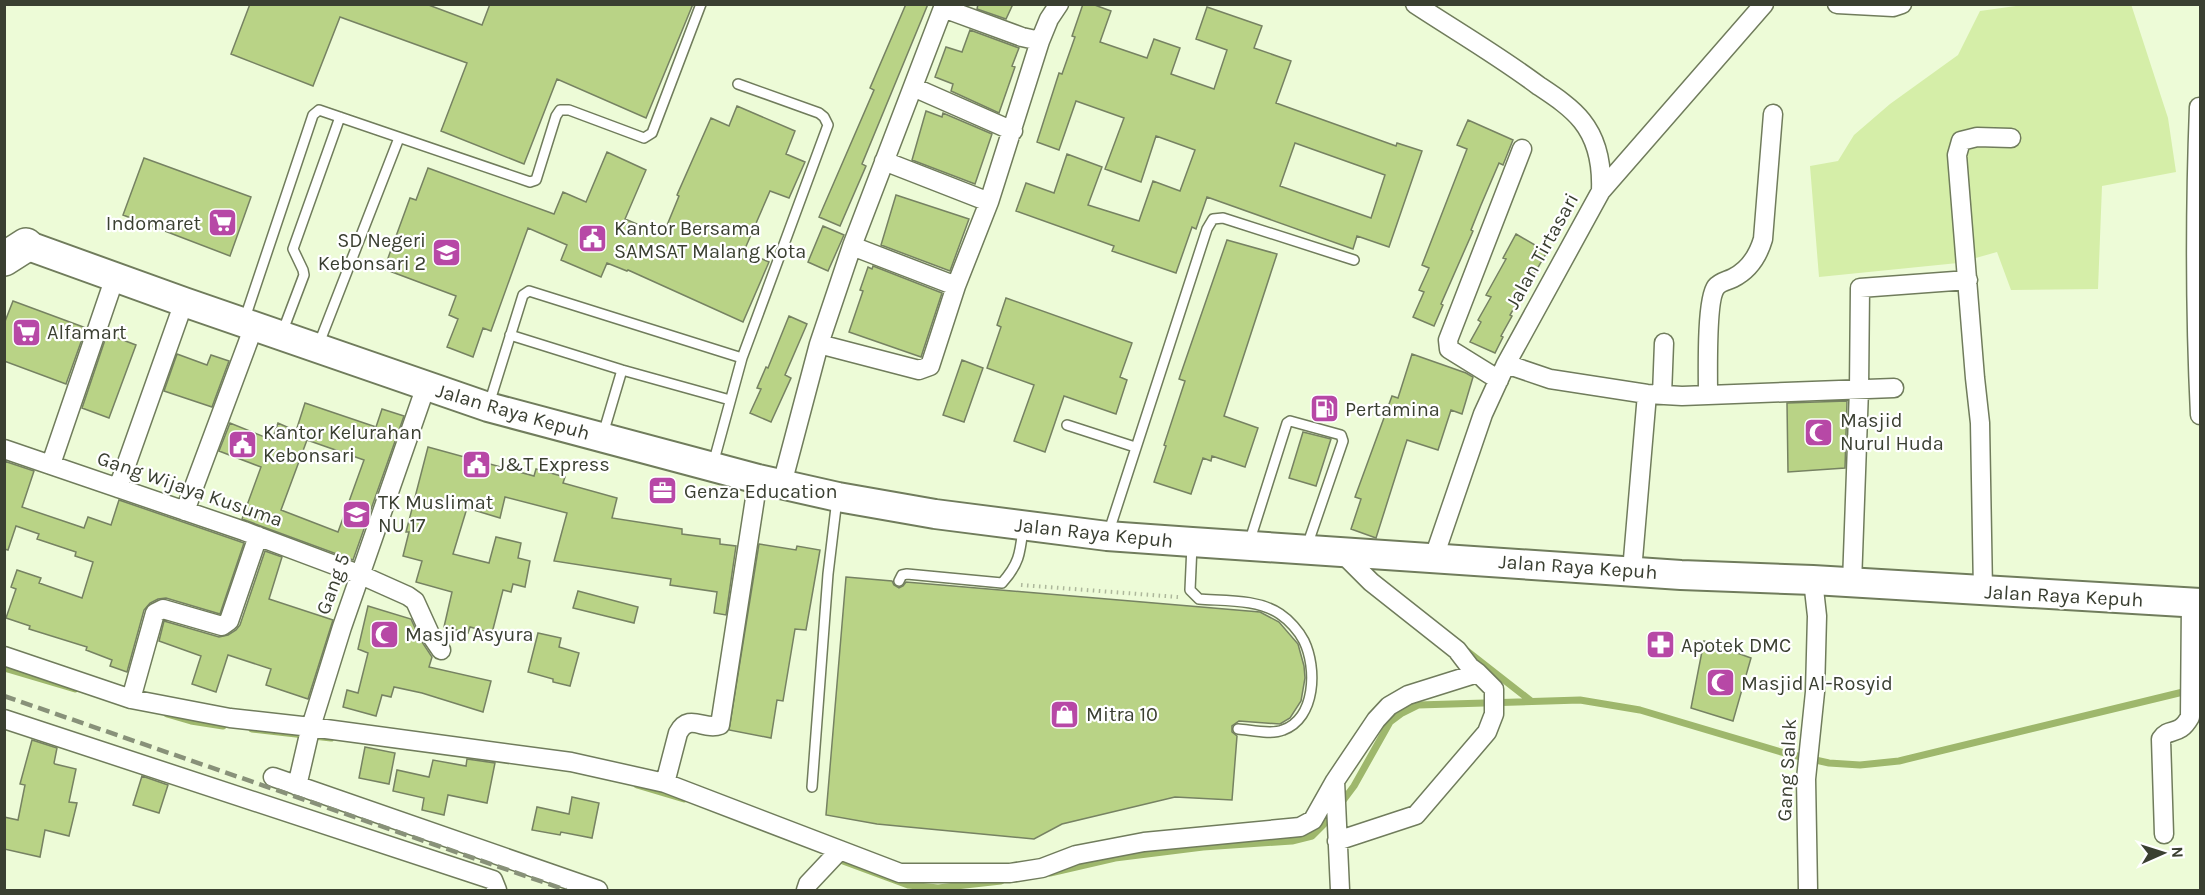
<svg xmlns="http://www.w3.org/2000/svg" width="2205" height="895" font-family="Karla,sans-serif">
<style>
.green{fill:#d5eea8}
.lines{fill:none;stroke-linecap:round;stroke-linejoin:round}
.stream{stroke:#9eb76c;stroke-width:7}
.building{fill:#b9d386;stroke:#768262;stroke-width:1.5;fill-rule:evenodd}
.lane-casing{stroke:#707c5c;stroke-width:12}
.street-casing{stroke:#707c5c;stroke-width:21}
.primary-casing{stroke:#707c5c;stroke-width:32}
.highway-casing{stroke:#707c5c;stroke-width:36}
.path{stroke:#adb79b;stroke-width:4;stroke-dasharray:1.5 4.5;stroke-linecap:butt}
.lane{stroke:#fff;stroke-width:9}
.street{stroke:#fff;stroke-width:18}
.primary{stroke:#fff;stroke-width:28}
.highway{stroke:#fff;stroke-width:33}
.rail{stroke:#889179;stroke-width:4.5;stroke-dasharray:12 6;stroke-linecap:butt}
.labels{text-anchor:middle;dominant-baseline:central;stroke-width:4.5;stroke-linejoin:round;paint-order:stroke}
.poi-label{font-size:20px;fill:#3a3f31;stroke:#fff;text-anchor:start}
.street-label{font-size:20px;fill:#3a3f31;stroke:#fff}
</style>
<rect width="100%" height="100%" fill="#edfbd7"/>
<!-- green -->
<path class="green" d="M2131,4L2168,118L2176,172L2102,186L2098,289L2011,290L1997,252L1958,263L1819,277L1810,166L1838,161L1854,135L1890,104L1958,55L1980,11L2023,5Z"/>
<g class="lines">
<!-- stream -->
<path class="stream" d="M1467,651L1531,701
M4,668L75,689
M167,714L191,721L223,726
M252,729L331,738
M637,785L684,799
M1339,806L1354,786L1390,722L1402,713L1418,705L1580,700L1640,710L1788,754L1829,763L1860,765L1899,761L2183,692L2200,689
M843,861L908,885L938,888L1001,881
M1050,873L1115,858L1203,847L1292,841L1312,836L1333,815"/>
</g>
<!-- building -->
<path class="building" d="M250,4H426L482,25L490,4H693L646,118L557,79L524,164L441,131L467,63L340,17L313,86L231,54Z
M906,4H928L862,164L866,166L840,226L819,217L874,90L870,88Z
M978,4H1013L1006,19L977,9Z
M1083,4H1092L1111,11L1100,42L1147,58L1154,39L1180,48L1171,74L1214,89L1227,50L1196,39L1207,7L1262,26L1254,48L1291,61L1276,103L1396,146L1397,143L1422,151L1389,247L1357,236L1353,249L1207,197L1196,229L1192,227L1176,273L1112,251L1114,246L1016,211L1026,183L1054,193L1067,154L1102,167L1088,205L1139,221L1153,181L1180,191L1195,150L1156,136L1141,182L1105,169L1124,118L1076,101L1059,150L1037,142L1059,73L1062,74L1075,37L1072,36ZM1295,143L1385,175L1371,218L1280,186Z
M970,30L1019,48L1012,66L1015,67L999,113L951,91L953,84L935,77L946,47L962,52Z
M737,106L795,131L786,154L805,162L789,198L770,191L744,251L769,262L743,322L628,270L627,271L607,263L601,277L561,260L567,245L528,228L491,331L483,328L473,357L447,347L458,319L449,315L456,296L384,269L410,198L416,200L428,168L554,214L563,192L586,202L607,152L646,170L625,219L663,235L679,196L677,195L711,118L729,126Z
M926,111L942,117L943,113L992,134L975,184L912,160Z
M1468,120L1513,140L1503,165L1499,163L1481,205L1471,230L1473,231L1441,304L1443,305L1434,326L1413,317L1424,292L1419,290L1429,268L1422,265L1467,149L1457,145Z
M144,158L251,197L230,256L123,215Z
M896,195L969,219L950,271L881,245Z
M823,226L844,235L828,271L808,262Z
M1516,234L1547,252L1510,315L1512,316L1501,336L1503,337L1495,353L1470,342L1481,322L1478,320L1491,297L1486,295L1506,259L1503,258Z
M1227,240L1277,254L1224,416L1258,428L1245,467L1212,456L1211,461L1203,458L1191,494L1154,482L1166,446L1164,445L1185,381L1179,379Z
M873,266L942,293L921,357L849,332L863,291L860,290L868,267L872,269Z
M1006,298L1132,343L1120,377L1127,380L1116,414L1064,396L1045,452L1014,441L1034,385L987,368L1001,327L997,325Z
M13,301L86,328L66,384L4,361V324Z
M789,316L807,324L785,375L791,378L771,422L750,413L761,389L757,388L766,367L768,368Z
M107,334L136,345L109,418L82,408Z
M177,354L207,365L211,355L229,361L212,407L164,391Z
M1412,354L1466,373L1473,377L1462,414L1451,410L1438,450L1407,440L1376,538L1351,529L1361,499L1355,497L1392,396L1398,398Z
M962,360L983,368L964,422L943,415Z
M1847,401L1845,468L1788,472L1787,403Z
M305,403L376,427L382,409L404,416L353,560L242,519L261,467L219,451L230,423L272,440L278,423L296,431ZM307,440L364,460L338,532L281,510Z
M1303,432L1331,439L1316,486L1289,478Z
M428,447L534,476L536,469L565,477L563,483L617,498L612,518L682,529V534L720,539V544L736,546L726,615L714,613L717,592L670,585L671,579L554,561L567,513L505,497L500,518L467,508L453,554L489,563L496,537L521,543L518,558L530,561L525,587L513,584L511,592L503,590L492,633L470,627L468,633L444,627L452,592L416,582L422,561L403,556L409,532H406Z
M4,461L34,471L22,507L84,528L88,517L111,525L119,500L244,543L220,614L166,598L158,599L150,603L144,610L127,672L110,666L112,660L86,650L87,647L29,629L30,626L6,618L16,589L11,587L17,570L41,578L39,583L82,598L93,562L75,556L76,552L37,539L39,534L16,526L8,550L4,549Z
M759,544L796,550L797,546L820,550L806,630L795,629L783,701L777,700L771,738L729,730Z
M265,551L282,557L269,599L333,620L308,699L266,685L271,669L228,655L216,692L192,684L201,656L159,641L164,621L219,637L228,635L236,630L240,625Z
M846,577L892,581L894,585L899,588L903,586L906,582L1260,612L1279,622L1298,644L1304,666L1305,678L1301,701L1290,718L1280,724L1239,721L1232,726V732L1237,736L1232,800L1175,797L1062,824L1034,839L877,824L826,815Z
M578,591L638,607L634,623L573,608Z
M368,606L411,619L420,639L432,657L429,667L491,681L483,712L422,693L394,687L391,697L382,695L376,716L343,707L347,690L358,693L368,653L358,649Z
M538,633L561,638L559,647L579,653L570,686L553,682V679L528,672Z
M1704,641L1751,658L1733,721L1691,708Z
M32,740L57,748L54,763L55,764L76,769L69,802L77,803L69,836L45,830L40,857L4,849V817L18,820L25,785L20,784Z
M365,747L395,753L389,784L359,778Z
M467,759L495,763L487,803L448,795L444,815L422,810L424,798L393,791L397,770L429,777L433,760L466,766Z
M142,776L168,785L159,813L133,805Z
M572,797L599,803L592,838L561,832L560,835L532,830L537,807L569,814Z"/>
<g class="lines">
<defs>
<path id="lane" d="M245,318L313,115L319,110L530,182L536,180L556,116L560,110H569L644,138L652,133L701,4
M282,333L304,275L303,270L293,249L340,117
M510,335L622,370L730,400
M318,346L399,138
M489,404L523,295L529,291L742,358
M1067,425L1135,447
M603,434L622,370
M713,464L742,358L828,125L824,117L819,113L738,84
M1109,531L1207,229L1213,219L1223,218L1354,260
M1249,543L1287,423L1290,421L1341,435L1343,441L1307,546
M1192,545L1190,590L1199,599C1225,601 1258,599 1280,614C1289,620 1299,631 1304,641C1317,668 1316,718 1283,730C1271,735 1251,730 1238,729
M899,581L902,575L907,574L1002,583C1019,564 1020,554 1023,529
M812,787L828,574L837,499"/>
<path id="street" d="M1415,4C1456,31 1499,56 1539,86C1554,96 1571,107 1582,121C1598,141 1602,167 1601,191L1506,364L1483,414L1434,557
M1837,4L1893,7L1902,4
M943,8L1022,37L1040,41
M913,87L1013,131
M2199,107C2195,210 2195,312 2200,415
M884,161L989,202
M1601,191L1764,4
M852,246L956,286
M819,344L919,370L930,366L956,286L989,202L1040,41L1049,19L1059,4
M1506,364L1550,379L1647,394L1682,396L1894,388
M1499,380L1449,349L1448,340L1522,149
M1662,395L1664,343
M1708,395C1708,375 1706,300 1716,287C1720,282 1727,281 1733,278C1749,270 1758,256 1763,239L1773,114
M4,449L244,531L361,575L408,596L415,601L430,634L441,650
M51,464L115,277
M782,484L819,344L852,246L943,8L946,4
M118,488L184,302
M185,511L254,326
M1632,571L1647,394
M1852,583L1859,389L1860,288L1968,280
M1983,591L1980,423L1975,378L1957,155L1961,141L1977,137L2011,138
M4,656L131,699L230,718L311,727L571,762L665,783L900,873H1010L1042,868L1076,855L1144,842L1300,827L1313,820L1335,781
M131,699L155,613L163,609L222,626L229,621L258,536
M4,719L493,880L497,890
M273,777L598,890
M665,783L678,733C689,712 704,731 720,725L758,479
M297,786L310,730L342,627L426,386
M2164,834L2161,739C2170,726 2178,738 2190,717L2191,602
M1337,841L1416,815L1487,732L1494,714V689L1478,673
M806,890L808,884L840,850
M1340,890L1335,781L1376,720L1389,706L1408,695L1478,673L1470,667L1457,650L1371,582L1341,552
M1808,890L1806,779L1815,692L1817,616L1813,580"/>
<path id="primary" d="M26,245L184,302L488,407L758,479L838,497L935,514L1107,536L1192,542L1681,575L1813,580L2200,603"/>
<path id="highway" d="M4,259L26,245"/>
</defs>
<!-- lane casing -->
<use href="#lane" class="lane-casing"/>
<!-- street casing -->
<use href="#street" class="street-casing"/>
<!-- primary casing -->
<use href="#primary" class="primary-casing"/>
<!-- highway casing -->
<use href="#highway" class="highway-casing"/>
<!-- path -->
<path class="path" d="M1021,585L1178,597"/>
<!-- lane -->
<use href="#lane" class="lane"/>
<!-- street -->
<use href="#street" class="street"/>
<!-- primary -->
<use href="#primary" class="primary"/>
<!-- highway -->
<use href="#highway" class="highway"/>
<!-- rail -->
<path class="rail" d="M4,696L566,890"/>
</g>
<!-- icons -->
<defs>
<symbol id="supermarket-square" viewBox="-11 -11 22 22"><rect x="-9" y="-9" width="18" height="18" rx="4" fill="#b748a6" stroke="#fff"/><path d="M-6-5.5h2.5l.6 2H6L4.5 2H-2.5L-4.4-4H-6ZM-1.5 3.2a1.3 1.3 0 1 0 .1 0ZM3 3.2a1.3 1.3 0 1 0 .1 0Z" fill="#fff"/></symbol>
<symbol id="civic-square" viewBox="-11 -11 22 22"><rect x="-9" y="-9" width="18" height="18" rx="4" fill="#b748a6" stroke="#fff"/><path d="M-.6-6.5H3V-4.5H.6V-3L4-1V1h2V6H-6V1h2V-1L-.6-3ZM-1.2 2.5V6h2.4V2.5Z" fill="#fff"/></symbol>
<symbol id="school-square" viewBox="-11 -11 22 22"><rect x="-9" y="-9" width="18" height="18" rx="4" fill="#b748a6" stroke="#fff"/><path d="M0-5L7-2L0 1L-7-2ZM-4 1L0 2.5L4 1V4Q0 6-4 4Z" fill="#fff"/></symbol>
<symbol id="fuel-square" viewBox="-11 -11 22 22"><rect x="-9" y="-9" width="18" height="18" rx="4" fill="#b748a6" stroke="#fff"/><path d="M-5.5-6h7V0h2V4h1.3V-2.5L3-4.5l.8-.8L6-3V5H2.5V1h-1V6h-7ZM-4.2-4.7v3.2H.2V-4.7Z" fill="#fff"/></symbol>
<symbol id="mosque-square" viewBox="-11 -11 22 22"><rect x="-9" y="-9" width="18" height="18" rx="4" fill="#b748a6" stroke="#fff"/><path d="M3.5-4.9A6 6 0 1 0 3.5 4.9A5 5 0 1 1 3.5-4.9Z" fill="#fff"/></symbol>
<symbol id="office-square" viewBox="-11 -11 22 22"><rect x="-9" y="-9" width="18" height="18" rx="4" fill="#b748a6" stroke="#fff"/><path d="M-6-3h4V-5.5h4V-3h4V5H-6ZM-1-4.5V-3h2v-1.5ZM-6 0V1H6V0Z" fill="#fff"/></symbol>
<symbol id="pharmacy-square" viewBox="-11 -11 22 22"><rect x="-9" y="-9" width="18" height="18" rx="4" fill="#b748a6" stroke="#fff"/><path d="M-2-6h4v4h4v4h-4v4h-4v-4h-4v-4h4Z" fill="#fff"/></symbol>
<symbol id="shop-square" viewBox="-11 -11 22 22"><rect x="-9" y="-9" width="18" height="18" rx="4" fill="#b748a6" stroke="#fff"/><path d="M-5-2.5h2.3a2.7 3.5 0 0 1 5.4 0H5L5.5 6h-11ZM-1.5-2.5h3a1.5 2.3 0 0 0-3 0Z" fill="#fff"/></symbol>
</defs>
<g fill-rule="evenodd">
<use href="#supermarket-square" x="206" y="206" width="33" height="33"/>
<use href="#civic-square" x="576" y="222" width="33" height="33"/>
<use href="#school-square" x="430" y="236" width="33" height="33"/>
<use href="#supermarket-square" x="10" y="316" width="33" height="33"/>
<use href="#fuel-square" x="1308" y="392" width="33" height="33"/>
<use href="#mosque-square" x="1802" y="416" width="33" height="33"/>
<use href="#civic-square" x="226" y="428" width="33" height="33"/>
<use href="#civic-square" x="460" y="448" width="33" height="33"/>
<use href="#office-square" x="646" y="474" width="33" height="33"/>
<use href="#school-square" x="340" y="498" width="33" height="33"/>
<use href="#mosque-square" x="368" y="618" width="33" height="33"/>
<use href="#pharmacy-square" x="1644" y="628" width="33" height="33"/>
<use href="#mosque-square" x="1704" y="666" width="33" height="33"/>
<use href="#shop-square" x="1048" y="698" width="33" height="33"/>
</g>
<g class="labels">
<!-- poi labels -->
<g class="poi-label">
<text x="201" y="223" text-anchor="end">Indomaret</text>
<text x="614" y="228">Kantor Bersama<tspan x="614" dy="23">SAMSAT Malang Kota</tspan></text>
<text x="426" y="240" text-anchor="end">SD Negeri<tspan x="426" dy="23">Kebonsari 2</tspan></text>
<text x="47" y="332">Alfamart</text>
<text x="1345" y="409">Pertamina</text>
<text x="1840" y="420">Masjid<tspan x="1840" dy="23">Nurul Huda</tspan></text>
<text x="263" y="432">Kantor Kelurahan<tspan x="263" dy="23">Kebonsari</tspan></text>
<text x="497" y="464">J&amp;T Express</text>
<text x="684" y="491">Genza Education</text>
<text x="378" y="502">TK Muslimat<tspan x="378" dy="23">NU 17</tspan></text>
<text x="405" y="634">Masjid Asyura</text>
<text x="1681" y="645">Apotek DMC</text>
<text x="1741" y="683">Masjid Al-Rosyid</text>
<text x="1086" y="714">Mitra 10</text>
</g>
<!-- street labels -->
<g class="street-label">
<text transform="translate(1542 251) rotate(-61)">Jalan Tirtasari</text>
<text transform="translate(513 412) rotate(16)">Jalan Raya Kepuh</text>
<text transform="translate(190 489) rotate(19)">Gang Wijaya Kusuma</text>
<text transform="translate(1094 533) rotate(6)">Jalan Raya Kepuh</text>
<text transform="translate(1578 567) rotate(4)">Jalan Raya Kepuh</text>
<text transform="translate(333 584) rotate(-70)">Gang 5</text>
<text transform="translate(2064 596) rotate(3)">Jalan Raya Kepuh</text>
<text transform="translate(1787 770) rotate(-87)">Gang Salak</text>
</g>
</g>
<!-- border -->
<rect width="2205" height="895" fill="none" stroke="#3a3f31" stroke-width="12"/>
<!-- north arrow -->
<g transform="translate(2163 853) rotate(87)" stroke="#ffffff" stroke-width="4.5" paint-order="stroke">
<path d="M0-4.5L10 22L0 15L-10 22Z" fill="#3a3f31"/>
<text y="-9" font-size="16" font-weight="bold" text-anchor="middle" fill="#3a3f31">N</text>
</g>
</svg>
